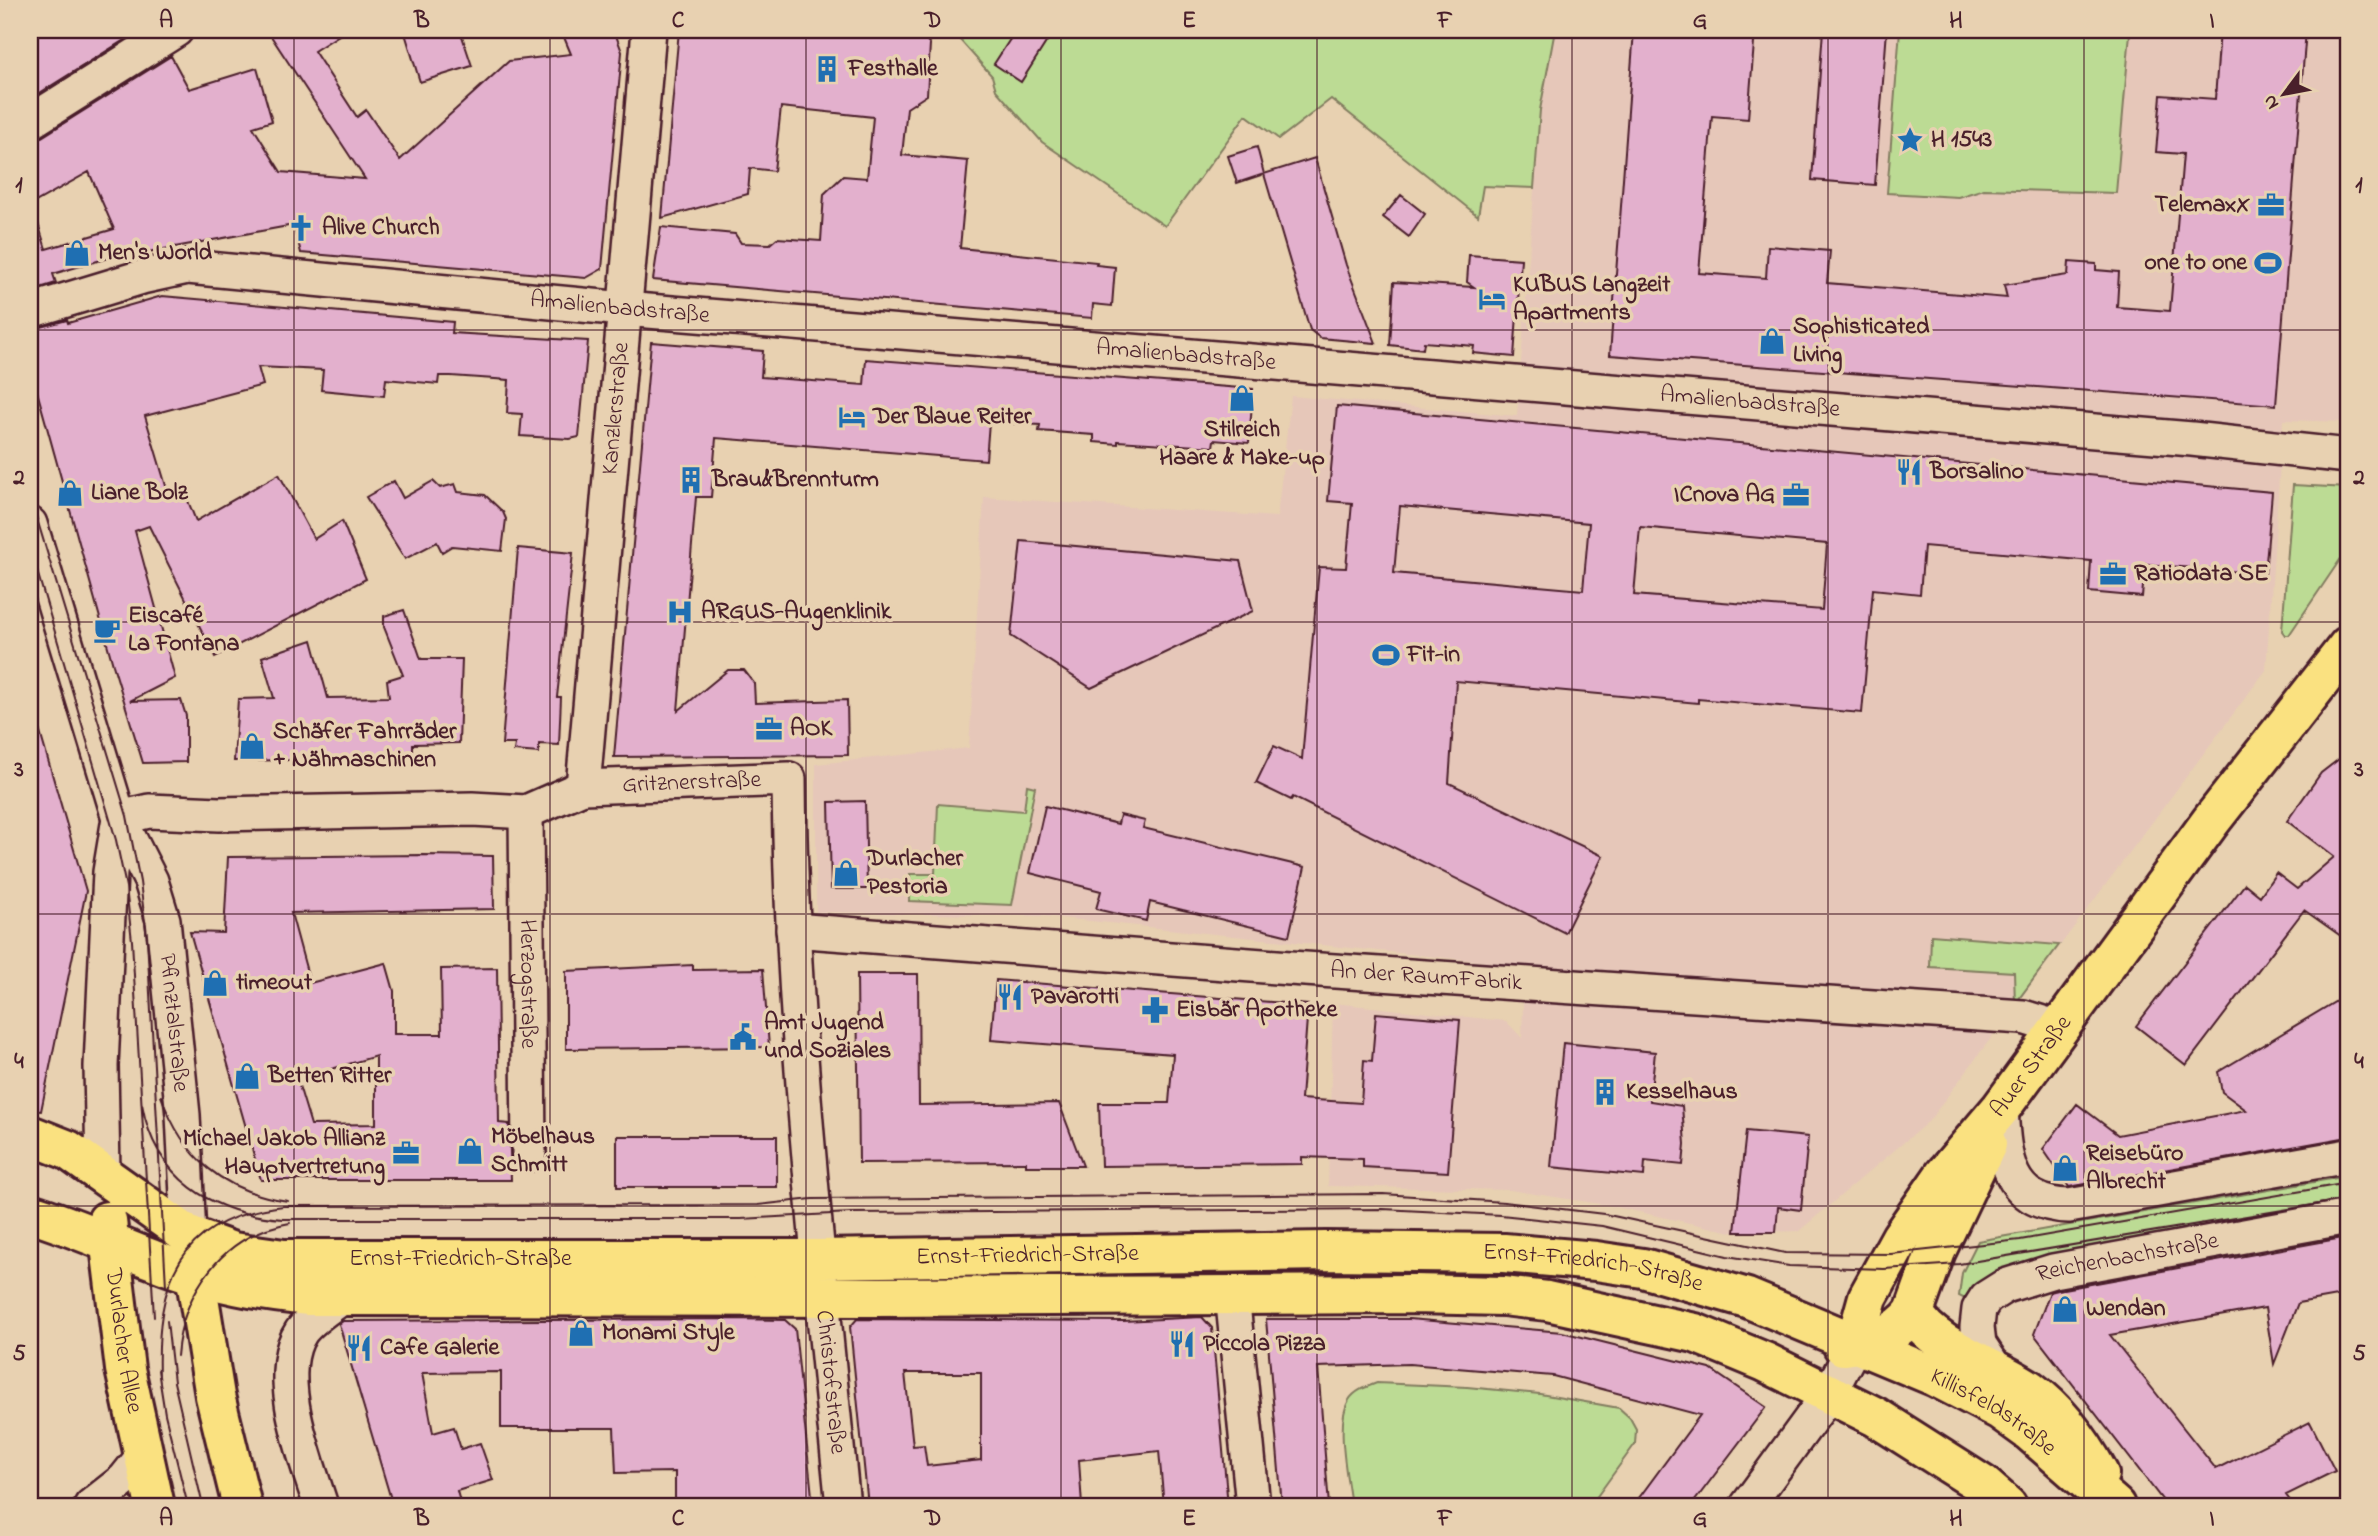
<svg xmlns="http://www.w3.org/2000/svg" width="2378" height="1536" font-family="'Indie Flower',sans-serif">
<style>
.built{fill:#e6c7b9}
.green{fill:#bcdb94;stroke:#837d60;stroke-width:2}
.building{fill:#e3b0cd;stroke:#4a1f2b;stroke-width:2;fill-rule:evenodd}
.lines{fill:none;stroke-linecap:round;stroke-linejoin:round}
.minor-casing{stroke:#4a1f2b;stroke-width:38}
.major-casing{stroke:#4a1f2b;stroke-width:44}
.minor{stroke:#e8d1b1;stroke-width:33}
.major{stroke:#fae180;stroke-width:38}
.tram{stroke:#4a1f2b;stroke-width:2}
.grid{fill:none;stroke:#4a1f2b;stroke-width:2;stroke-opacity:0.55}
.labels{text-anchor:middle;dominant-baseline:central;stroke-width:7;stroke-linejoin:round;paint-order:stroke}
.poi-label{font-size:24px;font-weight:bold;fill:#4a1f2b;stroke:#e8d1b1;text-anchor:start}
.street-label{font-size:24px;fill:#4a1f2b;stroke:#e8d1b1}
.neatline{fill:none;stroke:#4a1f2b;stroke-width:2.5}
.grid-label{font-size:23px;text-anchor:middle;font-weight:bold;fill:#4a1f2b}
</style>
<rect width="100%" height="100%" fill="#e8d1b1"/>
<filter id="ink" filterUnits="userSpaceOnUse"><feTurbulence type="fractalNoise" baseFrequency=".0143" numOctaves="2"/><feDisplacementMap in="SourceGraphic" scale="14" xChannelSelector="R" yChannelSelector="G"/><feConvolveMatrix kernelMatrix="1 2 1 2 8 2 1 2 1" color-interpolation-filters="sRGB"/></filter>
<g filter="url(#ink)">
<!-- built -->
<path class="built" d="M1555,30H2348V422L2283,420L2266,670L1929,1121L1799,1231L1736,1233L1607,1205L1510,1190L1328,1186L1333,1003L1506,1021L1522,1038L1524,966L1042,916L816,912V764L969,748L984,497L1277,517L1291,396L1517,416L1540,110Z"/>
<!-- green -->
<path class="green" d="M951,30H1555L1540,110L1534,188L1483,186L1478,216L1331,99L1279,139L1246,115L1165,226L1042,142L996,90L992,76Z
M1900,30H2092L2130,33L2116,193L1984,189L1958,197L1887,193Z
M2293,485L2348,488V548L2289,635H2285L2282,631Z
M1027,785L1035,787L1012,905L909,901L910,874H935L938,804L1024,811Z
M1931,935L2059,945L2015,1004L2014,972L1930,967Z
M2348,1176V1208L1967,1300L1959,1296L1962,1273L1978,1241Z
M1377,1383L1467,1387L1540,1394L1619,1408L1630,1418L1636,1429L1635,1444L1590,1506H1351C1348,1481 1335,1422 1349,1400C1355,1390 1366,1387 1377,1383Z"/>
<!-- building -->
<path class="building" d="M30,30H140L30,99Z
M267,30H347L314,51L357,117L366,110L400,160L509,61L571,54L561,30H614L622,52L602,269L586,278L301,253L294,225L126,256L125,253L53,274L56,283L30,291V218L36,217L46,249L114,229L89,172L30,205V141L40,138L171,56L189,89L257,68L272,121L253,127L281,172L365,179Z
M404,30H460L472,66L420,82Z
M679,30H918L930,44L927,95L907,108L902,155L968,161L960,248L1097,262L1096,265L1115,267L1112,306L1093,304L1092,318L653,280L661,227L735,234L741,243L770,244L777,238L821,241L824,194L843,176L867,178L873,117L781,107L774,171L750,168L748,194L662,218Z
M1016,30H1054L1021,82L994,64Z
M1634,30H1755L1748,119L1712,116L1699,273L1766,278L1768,246L1830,251L1827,283L2007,298L2004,285L2068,275L2069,262L2096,264V270L2119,272L2117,307L2170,311L2183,154L2156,152L2161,95L2215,99L2220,30H2306L2276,405L1610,355Z
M1823,30H1887L1875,185L1812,180Z
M1257,147L1264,174L1315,158L1346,265L1376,343L1320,338L1310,330L1264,174L1237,183L1228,156Z
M1401,195L1425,214L1409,237L1383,217Z
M1469,255L1521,259L1514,357L1473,353L1474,346L1424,342L1423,349L1390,345L1394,282L1474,287L1467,282Z
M162,296L453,322L452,333L588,341L579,437L570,439L520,436L522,414L507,413L509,380L451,376H439L438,384L386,379L384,396L321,390L323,370L258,367L263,385L145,416L169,496L184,491L196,521L279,474L314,539L342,521L366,579L215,657L149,526L135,531L175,678L130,701L181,700L186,716V762L143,763L113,665L30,366V330L67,320L68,323Z
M651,342L763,351L761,377L864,385L866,359L1253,389L1249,443L1214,440L1213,447L1118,441V444L1094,442V435L1039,431L1040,425L989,422L986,460L716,438L711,497H696L678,711L728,670H744L754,683L755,703L847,700L848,755L614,757Z
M1337,406L2272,492L2265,574L2145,564L2142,597L2089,592L2091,561L1924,546L1920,594L1873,589L1862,713L1698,699V703L1456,681L1449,783L1603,856L1565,933L1293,797L1291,800L1256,783L1274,746L1302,759L1319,567L1346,568L1352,503L1328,501ZM1400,506L1589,523L1583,590L1394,573ZM1640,527L1827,544L1822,610L1634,595Z
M394,481L403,498L433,481L440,488L455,484L458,492L485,495L503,512L506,519L502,551L452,546L442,552L437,542L405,559L366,497Z
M1021,541L1240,561L1253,611L1091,688L1011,636Z
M518,548L573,553L557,697H561L559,745L539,744V753L514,751L515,744H502Z
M404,610L421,659H462L459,743L413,744V758L234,761L238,699L274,698L262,657L312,640L328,698L389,697L387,680L403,675L384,627V616Z
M37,722L86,891L41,1111L30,1110V723Z
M2348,752V941L2304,910L2186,1065L2136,1026L2245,884L2260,896L2276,873L2297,889L2334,857L2287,821L2321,773Z
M865,801L867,889H831L829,802Z
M1045,806L1118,824L1120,815L1145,821L1143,828L1305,867L1289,936L1150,902L1146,921L1096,909L1101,891L1030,873Z
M423,855L493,856L494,909L291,913L310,983L386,963L394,991V1034H442L441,969L497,968L499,1123L509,1124L511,1180H261L190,932L224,933L228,857ZM376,1056V1124L311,1125L297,1079Z
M693,965V970L763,969L769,1047L566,1049V971Z
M857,974H918L919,1105L1059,1103L1083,1166H1026V1162L859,1163Z
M996,980L1308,1005L1301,1099L1361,1103L1364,1060L1372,1061L1376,1013L1460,1020L1448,1172L1363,1167V1159L1302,1157V1164L1101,1166L1099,1103H1169L1173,1054L991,1040Z
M2348,994V1137L2069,1187L2043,1149L2077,1104L2118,1135L2246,1110L2222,1092L2218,1072Z
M1563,1043L1655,1052L1650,1101L1682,1106L1685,1144L1683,1165L1645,1161L1644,1176L1551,1167Z
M1746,1131L1808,1137L1801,1210L1778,1207L1776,1232H1735Z
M617,1136H777V1187H617Z
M2348,1237V1294L2298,1303L2274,1364L2265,1308L2110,1335L2216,1469L2310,1422L2335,1471L2286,1495L2294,1506H2167L2034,1334L2050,1292L2058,1290Z
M1202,1317L1212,1328L1228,1506H1164L1159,1451L1079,1460L1082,1506H868L851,1336L850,1327L857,1319L1123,1321ZM905,1373H981V1460L927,1466L924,1445L913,1446Z
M732,1319L785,1320L795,1329L813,1506H675V1472L616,1473L614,1428H501V1372L422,1373L433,1433L454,1427L461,1449L480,1443L493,1480L457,1491L461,1506H393L339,1324L343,1321Z
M1266,1319H1409L1562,1332L1710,1369L1766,1407L1691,1506H1633L1700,1415L1553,1376L1409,1364L1318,1367L1329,1506H1282Z"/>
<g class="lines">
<defs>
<g id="minor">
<path d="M30,122L176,30"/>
<path id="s1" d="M30,311L142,277L188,267L624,309L2192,439L2348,456"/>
<path id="s2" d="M30,524L119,818L151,881L163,920L183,1115L189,1236"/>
<path id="s3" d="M583,787L649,30"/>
<path id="s4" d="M526,812L529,1154"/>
<path id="s5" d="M119,818L149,811L219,814L472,809L526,812L583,787L789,779C791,1022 819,1265 843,1506"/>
<path id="s6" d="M793,930L1290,968L2023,1017L2059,1028"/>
<path d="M2001,1109C2004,1158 2007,1204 2069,1206L2348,1156"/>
<path d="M103,1173L101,1066L110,872L119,818"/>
<path d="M1232,1293L1253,1506"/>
<path id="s7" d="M1994,1367L1979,1344L1977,1327L1979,1309L1986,1298L2005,1286L2053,1271L2348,1217"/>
<path d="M91,1506L124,1480L144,1455"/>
<path d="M321,1506C307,1461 272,1376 301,1332C310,1319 330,1307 342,1297"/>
<path d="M1747,1506L1829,1394L1855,1344"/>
</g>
<g id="major">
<path id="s8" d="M30,1135L68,1150L189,1236L233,1252L284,1259H818L1326,1251L1504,1253L1596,1261L1643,1268L1747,1298L1936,1377L2000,1410L2029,1431L2115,1506"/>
<path d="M30,1213C72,1226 110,1243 151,1259C201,1280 255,1291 309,1296L873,1297L1413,1294L1503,1296L1547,1301L1695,1333L1765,1362L1876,1417L1983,1485L2007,1506"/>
<path id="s9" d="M107,1221L125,1369L155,1506"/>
<path d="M191,1249L215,1396L242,1506"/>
<path d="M1914,1312C1929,1346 1998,1367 2030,1390C2060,1412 2081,1441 2099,1474"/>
<path id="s10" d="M1855,1344L1868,1297L1901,1237L1944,1175L2001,1108L2211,821L2348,646"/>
<path d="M1843,1346C1870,1343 1897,1335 1914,1312L1936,1251L1987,1144"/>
</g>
</defs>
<!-- minor casing -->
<use href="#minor" class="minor-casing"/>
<!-- major casing -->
<use href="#major" class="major-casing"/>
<!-- minor -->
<use href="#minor" class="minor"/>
<!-- major -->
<use href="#major" class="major"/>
<!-- tram -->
<path class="tram" d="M30,496L127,816L140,882L147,938L166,1286
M30,547L116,840L126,887L132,941L154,1317
M161,1096C183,1158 223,1192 288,1201
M142,1104C155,1178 211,1214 283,1219H741L850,1213L1383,1209L1501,1215L1602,1226L1727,1256L1789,1266L1884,1269L1959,1264L2348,1199
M167,1321L174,1382L203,1506
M177,1356C182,1292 223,1234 290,1223
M158,1370L165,1414L188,1506
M159,1377C156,1281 178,1219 283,1206L758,1205L812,1199L1383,1194L1504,1202L1604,1214L1785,1253L1891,1254L2020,1240L2348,1183"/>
</g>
</g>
<!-- grid -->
<path class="grid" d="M294,30V1506M550,30V1506M806,30V1506M1061,30V1506M1317,30V1506M1572,30V1506M1828,30V1506M2084,30V1506M30,330H2348M30,622H2348M30,914H2348M30,1206H2348"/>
<!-- icons -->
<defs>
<symbol id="building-bare" viewBox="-9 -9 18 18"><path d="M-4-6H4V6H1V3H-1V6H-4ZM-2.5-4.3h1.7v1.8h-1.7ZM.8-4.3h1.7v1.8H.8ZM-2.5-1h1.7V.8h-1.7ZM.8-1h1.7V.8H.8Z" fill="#1f6fb2" stroke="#e8d1b1" stroke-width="2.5" paint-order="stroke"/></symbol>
<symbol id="sight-bare" viewBox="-9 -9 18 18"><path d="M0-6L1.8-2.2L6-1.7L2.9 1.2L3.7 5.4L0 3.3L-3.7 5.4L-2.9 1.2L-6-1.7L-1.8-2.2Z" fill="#1f6fb2" stroke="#e8d1b1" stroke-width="2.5" paint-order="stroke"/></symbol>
<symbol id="office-bare" viewBox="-9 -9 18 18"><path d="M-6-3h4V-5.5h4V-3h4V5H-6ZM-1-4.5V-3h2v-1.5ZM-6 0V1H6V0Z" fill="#1f6fb2" stroke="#e8d1b1" stroke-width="2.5" paint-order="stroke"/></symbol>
<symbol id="church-bare" viewBox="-9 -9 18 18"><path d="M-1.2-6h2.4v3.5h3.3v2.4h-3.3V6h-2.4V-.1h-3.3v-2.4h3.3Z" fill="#1f6fb2" stroke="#e8d1b1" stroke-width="2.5" paint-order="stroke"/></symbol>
<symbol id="shop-bare" viewBox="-9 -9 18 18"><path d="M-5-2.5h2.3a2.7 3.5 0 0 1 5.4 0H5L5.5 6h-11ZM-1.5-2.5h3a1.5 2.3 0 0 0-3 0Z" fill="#1f6fb2" stroke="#e8d1b1" stroke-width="2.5" paint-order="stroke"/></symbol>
<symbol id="stadium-bare" viewBox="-9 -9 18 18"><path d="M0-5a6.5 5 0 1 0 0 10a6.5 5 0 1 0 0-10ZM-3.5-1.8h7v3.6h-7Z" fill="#1f6fb2" stroke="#e8d1b1" stroke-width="2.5" paint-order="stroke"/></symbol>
<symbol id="hotel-bare" viewBox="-9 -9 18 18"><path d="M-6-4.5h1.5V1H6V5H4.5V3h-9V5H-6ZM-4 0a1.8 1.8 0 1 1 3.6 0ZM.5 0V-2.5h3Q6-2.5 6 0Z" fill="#1f6fb2" stroke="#e8d1b1" stroke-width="2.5" paint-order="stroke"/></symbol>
<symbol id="restaurant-bare" viewBox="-9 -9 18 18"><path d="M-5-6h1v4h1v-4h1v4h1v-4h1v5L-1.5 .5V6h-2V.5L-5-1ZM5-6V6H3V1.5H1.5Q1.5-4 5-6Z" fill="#1f6fb2" stroke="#e8d1b1" stroke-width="2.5" paint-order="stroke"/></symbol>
<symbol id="hospital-bare" viewBox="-9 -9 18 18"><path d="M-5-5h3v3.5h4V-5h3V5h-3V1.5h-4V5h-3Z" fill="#1f6fb2" stroke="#e8d1b1" stroke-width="2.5" paint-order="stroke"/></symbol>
<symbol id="cafe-bare" viewBox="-9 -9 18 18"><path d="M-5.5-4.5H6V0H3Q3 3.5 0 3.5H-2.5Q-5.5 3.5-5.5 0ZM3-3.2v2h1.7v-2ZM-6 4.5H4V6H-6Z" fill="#1f6fb2" stroke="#e8d1b1" stroke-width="2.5" paint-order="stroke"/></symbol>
<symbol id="pharmacy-bare" viewBox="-9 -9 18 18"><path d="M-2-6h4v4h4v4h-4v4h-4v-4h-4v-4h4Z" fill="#1f6fb2" stroke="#e8d1b1" stroke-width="2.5" paint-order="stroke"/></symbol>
<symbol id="civic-bare" viewBox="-9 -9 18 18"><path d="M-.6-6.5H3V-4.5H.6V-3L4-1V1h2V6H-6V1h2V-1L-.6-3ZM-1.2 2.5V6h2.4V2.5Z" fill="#1f6fb2" stroke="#e8d1b1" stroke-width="2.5" paint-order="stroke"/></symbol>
</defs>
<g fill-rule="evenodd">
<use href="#building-bare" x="808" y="50" width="38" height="38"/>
<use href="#sight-bare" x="1891" y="121" width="38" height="38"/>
<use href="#office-bare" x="2252" y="186" width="38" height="38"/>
<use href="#church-bare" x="282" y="209" width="38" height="38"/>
<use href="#shop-bare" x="58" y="234" width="38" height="38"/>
<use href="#stadium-bare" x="2249" y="244" width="38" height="38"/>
<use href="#hotel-bare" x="1473" y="280" width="38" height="38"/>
<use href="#shop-bare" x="1753" y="322" width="38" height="38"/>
<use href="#shop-bare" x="1223" y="379" width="38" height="38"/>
<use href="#hotel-bare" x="833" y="398" width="38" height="38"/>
<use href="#restaurant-bare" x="1890" y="453" width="38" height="38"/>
<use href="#building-bare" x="672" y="461" width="38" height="38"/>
<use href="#shop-bare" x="51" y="474" width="38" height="38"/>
<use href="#office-bare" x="1777" y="476" width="38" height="38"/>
<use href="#office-bare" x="2094" y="555" width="38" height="38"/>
<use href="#hospital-bare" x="661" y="593" width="38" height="38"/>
<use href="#cafe-bare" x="88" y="611" width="38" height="38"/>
<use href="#stadium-bare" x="1367" y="636" width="38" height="38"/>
<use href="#office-bare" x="750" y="710" width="38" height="38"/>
<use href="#shop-bare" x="233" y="727" width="38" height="38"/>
<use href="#shop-bare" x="827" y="854" width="38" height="38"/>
<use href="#shop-bare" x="196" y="964" width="38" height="38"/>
<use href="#restaurant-bare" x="991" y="978" width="38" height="38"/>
<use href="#pharmacy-bare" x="1136" y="991" width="38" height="38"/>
<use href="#civic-bare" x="724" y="1018" width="38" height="38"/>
<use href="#shop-bare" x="228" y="1057" width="38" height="38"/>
<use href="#building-bare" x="1586" y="1073" width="38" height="38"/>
<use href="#shop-bare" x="451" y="1132" width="38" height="38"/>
<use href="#office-bare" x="387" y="1134" width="38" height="38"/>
<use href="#shop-bare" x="2046" y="1149" width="38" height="38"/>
<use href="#shop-bare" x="2046" y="1290" width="38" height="38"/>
<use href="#shop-bare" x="562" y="1314" width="38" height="38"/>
<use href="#restaurant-bare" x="1163" y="1325" width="38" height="38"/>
<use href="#restaurant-bare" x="340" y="1329" width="38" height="38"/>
</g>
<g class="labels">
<!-- poi labels -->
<g class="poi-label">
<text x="848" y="69">Festhalle</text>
<text x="1931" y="140">H 1543</text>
<text x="2250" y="205" text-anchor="end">TelemaxX</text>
<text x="322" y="228">Alive Church</text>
<text x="98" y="253">Men's World</text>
<text x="2247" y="263" text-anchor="end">one to one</text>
<text x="1513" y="285">KUBUS Langzeit<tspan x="1513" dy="28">Apartments</tspan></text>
<text x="1793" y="327">Sophisticated<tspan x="1793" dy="28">Living</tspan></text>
<text x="873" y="417">Der Blaue Reiter</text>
<text x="1242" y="430" text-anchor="middle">Stilreich<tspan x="1242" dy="28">Haare &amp; Make-up</tspan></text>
<text x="1930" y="472">Borsalino</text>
<text x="712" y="480">Brau&amp;Brennturm</text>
<text x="91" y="493">Liane Bolz</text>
<text x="1775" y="495" text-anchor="end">ICnova AG</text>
<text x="2134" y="574">Ratiodata SE</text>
<text x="701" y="612">ARGUS-Augenklinik</text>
<text x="128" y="616">Eiscafé<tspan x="128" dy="28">La Fontana</tspan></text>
<text x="1407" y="655">Fit-in</text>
<text x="790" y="729">AOK</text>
<text x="273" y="732">Schäfer Fahrräder<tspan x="273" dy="28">+ Nähmaschinen</tspan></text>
<text x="867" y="859">Durlacher<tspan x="867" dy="28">Pestoria</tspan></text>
<text x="236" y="983">timeout</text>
<text x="1031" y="997">Pavarotti</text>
<text x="1176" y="1010">Eisbär Apotheke</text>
<text x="764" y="1023">Amt Jugend<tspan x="764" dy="28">und Soziales</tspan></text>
<text x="268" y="1076">Betten Ritter</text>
<text x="1626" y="1092">Kesselhaus</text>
<text x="491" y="1137">Möbelhaus<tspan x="491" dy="28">Schmitt</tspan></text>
<text x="385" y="1139" text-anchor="end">Michael Jakob Allianz<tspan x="385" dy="28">Hauptvertretung</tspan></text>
<text x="2086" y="1154">Reisebüro<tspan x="2086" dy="28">Albrecht</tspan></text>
<text x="2086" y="1309">Wendan</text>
<text x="602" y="1333">Monami Style</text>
<text x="1203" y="1344">Piccola Pizza</text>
<text x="380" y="1348">Cafe Galerie</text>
</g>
<!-- street labels -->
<g class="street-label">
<text stroke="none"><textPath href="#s1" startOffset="598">Amalienbadstraße</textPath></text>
<text stroke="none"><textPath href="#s1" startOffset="1166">Amalienbadstraße</textPath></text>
<text stroke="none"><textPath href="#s1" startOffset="1732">Amalienbadstraße</textPath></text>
<text stroke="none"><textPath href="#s3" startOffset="380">Kanzlerstraße</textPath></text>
<text stroke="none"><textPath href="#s5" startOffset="579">Gritznerstraße</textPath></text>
<text stroke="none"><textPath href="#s6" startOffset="635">An der RaumFabrik</textPath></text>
<text stroke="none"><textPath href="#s4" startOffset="172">Herzogstraße</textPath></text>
<text stroke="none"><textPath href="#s2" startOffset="522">Pfinztalstraße</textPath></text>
<text stroke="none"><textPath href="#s10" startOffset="332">Auer Straße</textPath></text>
<text stroke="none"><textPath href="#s8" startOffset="1031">Ernst-Friedrich-Straße</textPath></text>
<text stroke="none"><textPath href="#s7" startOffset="224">Reichenbachstraße</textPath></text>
<text stroke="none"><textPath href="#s8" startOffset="464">Ernst-Friedrich-Straße</textPath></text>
<text stroke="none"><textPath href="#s8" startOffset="1598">Ernst-Friedrich-Straße</textPath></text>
<text stroke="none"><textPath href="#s9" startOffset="121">Durlacher Allee</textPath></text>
<text stroke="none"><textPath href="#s5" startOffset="1281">Christofstraße</textPath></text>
<text stroke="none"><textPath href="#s8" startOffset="2028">Killisfeldstraße</textPath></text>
</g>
</g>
<!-- margin -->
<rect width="2378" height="1536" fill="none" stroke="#e8d1b1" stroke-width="77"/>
<!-- north arrow -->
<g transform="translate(2284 94) rotate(238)" stroke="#e8d1b1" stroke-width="5" paint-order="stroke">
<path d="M0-5L12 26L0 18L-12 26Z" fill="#4a1f2b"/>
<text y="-10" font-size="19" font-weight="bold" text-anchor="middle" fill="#4a1f2b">N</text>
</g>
<rect x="38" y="38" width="2302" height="1460" class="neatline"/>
<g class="grid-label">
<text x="166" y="27">A</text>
<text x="422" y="27">B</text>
<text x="678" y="27">C</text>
<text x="933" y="27">D</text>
<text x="1189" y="27">E</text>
<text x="1445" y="27">F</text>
<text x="1700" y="27">G</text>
<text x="1956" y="27">H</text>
<text x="2212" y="27">I</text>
<text x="19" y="192">1</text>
<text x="2359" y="192">1</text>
<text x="19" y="484">2</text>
<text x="2359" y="484">2</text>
<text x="19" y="776">3</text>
<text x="2359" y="776">3</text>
<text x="19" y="1068">4</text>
<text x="2359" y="1068">4</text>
<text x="19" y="1360">5</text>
<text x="2359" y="1360">5</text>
<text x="166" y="1525">A</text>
<text x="422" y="1525">B</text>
<text x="678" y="1525">C</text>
<text x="933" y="1525">D</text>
<text x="1189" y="1525">E</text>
<text x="1445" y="1525">F</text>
<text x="1700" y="1525">G</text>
<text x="1956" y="1525">H</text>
<text x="2212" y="1525">I</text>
</g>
</svg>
